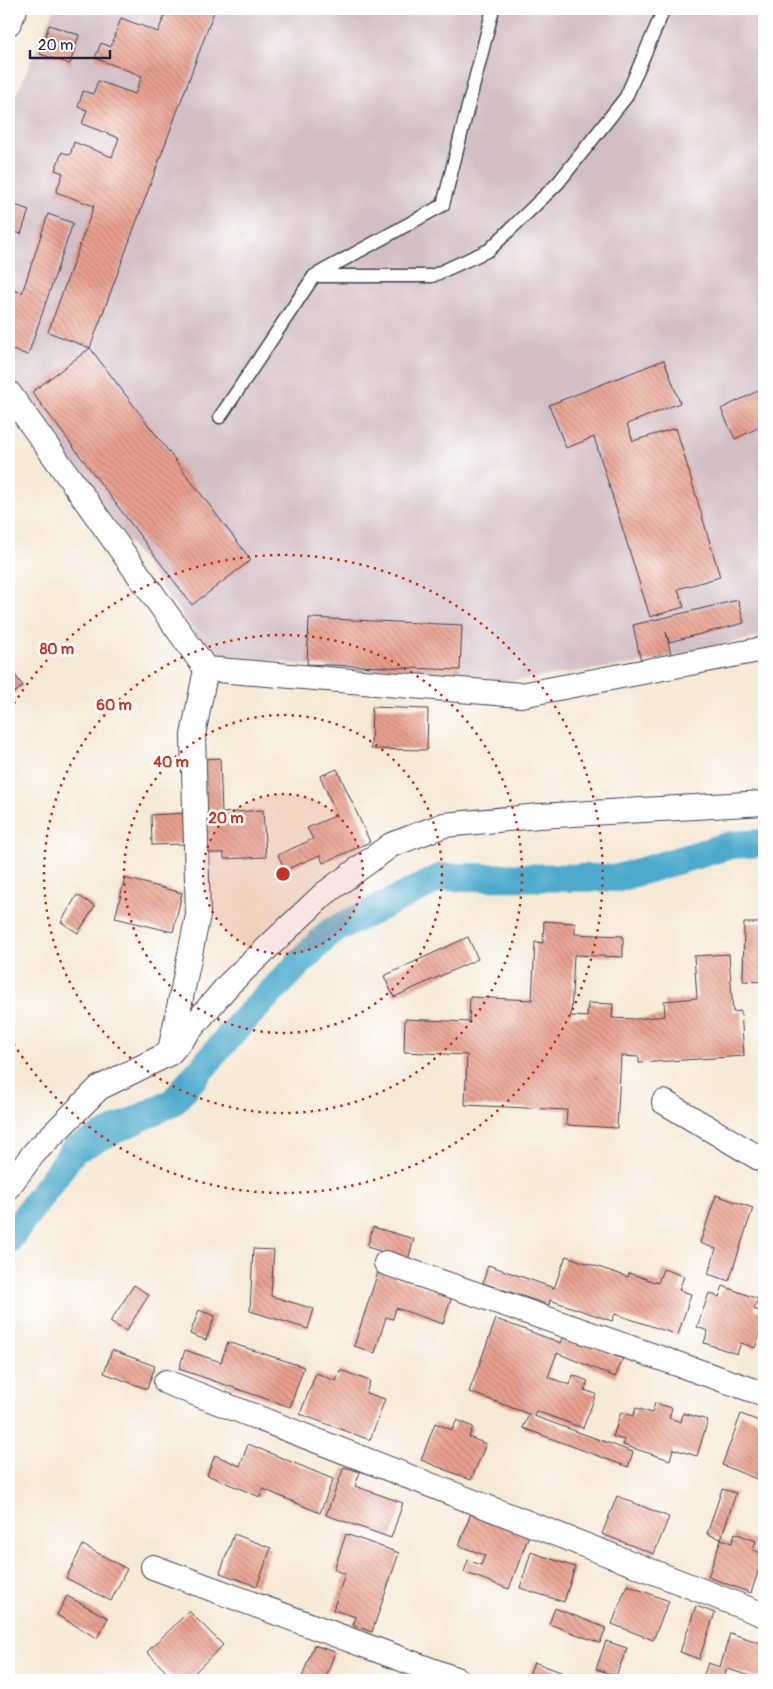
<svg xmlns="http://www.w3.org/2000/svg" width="773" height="1689" font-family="Pangolin,sans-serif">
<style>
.industrial{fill:#d2bec3}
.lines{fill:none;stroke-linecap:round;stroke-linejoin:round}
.canal{stroke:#4daacc;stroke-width:28}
.building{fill:url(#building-back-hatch)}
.service-casing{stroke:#424052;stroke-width:15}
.minor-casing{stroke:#424052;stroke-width:26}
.service{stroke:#fff;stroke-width:12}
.minor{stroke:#fff;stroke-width:24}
.ring{fill:none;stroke:#c8321e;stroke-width:2.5;stroke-dasharray:2.5 5}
.centre{fill:#c8321e;stroke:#fff;stroke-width:2.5}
.ring-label{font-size:15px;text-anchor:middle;font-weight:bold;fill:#c8321e;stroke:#fff;stroke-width:5;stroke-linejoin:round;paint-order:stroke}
</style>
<defs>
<pattern id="building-back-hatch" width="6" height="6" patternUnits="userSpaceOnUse" patternTransform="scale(1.25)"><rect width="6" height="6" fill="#e9a08e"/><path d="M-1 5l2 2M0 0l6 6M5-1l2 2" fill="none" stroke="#bc8275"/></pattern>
</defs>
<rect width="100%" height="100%" fill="#fff"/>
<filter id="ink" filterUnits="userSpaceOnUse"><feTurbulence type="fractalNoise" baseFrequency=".02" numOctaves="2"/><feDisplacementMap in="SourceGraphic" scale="10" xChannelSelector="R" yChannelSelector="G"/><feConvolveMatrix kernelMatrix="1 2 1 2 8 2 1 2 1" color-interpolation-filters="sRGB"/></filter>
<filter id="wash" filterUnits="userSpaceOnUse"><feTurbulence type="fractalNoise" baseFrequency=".0096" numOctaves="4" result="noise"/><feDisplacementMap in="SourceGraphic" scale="20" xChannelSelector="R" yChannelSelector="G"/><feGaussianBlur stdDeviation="1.12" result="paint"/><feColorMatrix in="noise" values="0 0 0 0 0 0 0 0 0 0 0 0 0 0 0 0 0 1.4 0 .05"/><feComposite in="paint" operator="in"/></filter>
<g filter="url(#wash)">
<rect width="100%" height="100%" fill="#f6e9d5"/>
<!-- industrial -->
<path class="industrial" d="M54,9H764V635L656,661L489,684L211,655L9,376V111Z"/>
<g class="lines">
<!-- canal -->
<path class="canal" d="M9,1239L74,1150L173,1102L238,1026L330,932L442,877L618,878L731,845L764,843"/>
</g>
<g id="blocks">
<!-- building -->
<path class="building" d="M167,9H215L90,348L48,332L94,206L56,192L63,173L55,170L62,152L70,155L74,142L112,157L119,138L82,124L87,110L78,107L83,91L93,94L98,81L135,94L142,76L95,58L101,43L111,47L121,18L158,32Z
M49,25L79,35L70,64L40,54Z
M9,203L29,210L21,234L9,230Z
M48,214L73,223L28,355L9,349V331L13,319L9,318V288L22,293Z
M90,348L251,560L192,605L32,392Z
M664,360L680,403L627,424L633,441L676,428L720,577L678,589L684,607L650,617L594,437L566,448L549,405Z
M764,388V425L735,439L721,409Z
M738,600L744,623L669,642L666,632L671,655L641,662L633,625Z
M309,618L462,625L460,670L307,664Z
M9,667L23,686L9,697Z
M372,707L428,709L427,750L371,749Z
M220,758L222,813L263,810L266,857L224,859V853H207L203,759Z
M337,769L370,842L323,863L320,855L285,870L278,855L313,839L307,828L337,815L320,776Z
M185,813L187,844L152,845L151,815Z
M125,878L182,893L173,932L115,918Z
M77,895L95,906L78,933L61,922Z
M544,921L575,923V934L623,936V957L574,955L571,1016L587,1017L588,1003L613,1004L612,1018L636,1019L665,1016L664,1001L697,998L694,956L729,954L733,1012L741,1011L744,1056L639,1063V1057L621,1056L617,1128L566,1125L567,1110L465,1105L467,1055L404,1052L405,1019L469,1022L470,997L532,1000L535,942L543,943Z
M744,923H764V982L743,981Z
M468,937L478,959L394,997L384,976Z
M716,1195L753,1208L729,1281L708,1274L716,1249L700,1243Z
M373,1227L414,1239L408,1260L367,1247Z
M253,1249L274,1250L271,1296L314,1309L308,1329L250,1311Z
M566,1256L628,1277L629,1273L658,1283L663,1269L684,1276L679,1290L691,1294L678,1335L615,1314L612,1321L550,1300L549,1305L483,1283L488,1265L554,1288Z
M378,1272L452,1296L443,1324L396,1308L393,1319L386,1317L375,1353L354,1346Z
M134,1285L149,1295L126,1331L110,1322Z
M723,1286L758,1299L754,1309L764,1313V1322L755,1348L741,1343L737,1354L704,1343L708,1331L697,1327L709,1293L719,1297Z
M199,1310L215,1316L206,1340L190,1334Z
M496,1319L561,1343L564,1336L623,1359L615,1377L557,1353L548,1377L570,1385L573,1375L588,1381L584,1390L596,1394L583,1428L536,1411L534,1416L633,1452L628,1467L523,1428L529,1414L469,1392Z
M228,1342L304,1367L290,1407L179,1369L185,1350L221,1362Z
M112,1350L155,1366L147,1389L104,1373Z
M340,1370L370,1381L366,1393L385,1399L370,1440L300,1414L316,1373L336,1381Z
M655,1403L672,1408L669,1418L681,1422L683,1413L708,1420L697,1456L673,1449L670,1460L623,1445L625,1440L613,1437L621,1412L633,1416L636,1408L652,1413Z
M741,1414L764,1423V1482L722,1465Z
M457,1420L473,1427L469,1437L486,1444L471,1480L421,1460L435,1423L452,1430Z
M248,1444L333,1479L320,1513L263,1489L260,1497L207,1475L215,1455L240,1466Z
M344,1467L360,1472L355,1486L403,1503L391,1538L326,1515Z
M722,1489L736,1493L721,1539L732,1543L735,1533L756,1541L753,1550L764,1554L751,1593L708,1577L721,1539L707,1534Z
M617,1496L669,1517L654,1554L602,1534Z
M471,1513L529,1535L509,1589L464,1572L468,1560L481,1565L485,1555L459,1546Z
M234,1534L271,1548L257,1586L220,1573Z
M346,1534L399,1553L372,1632L353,1625L356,1617L333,1610L345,1574L334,1570Z
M83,1545L127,1569L111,1601L66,1578Z
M531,1552L575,1567L564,1602L520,1588Z
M627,1585L669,1601L653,1640L612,1624Z
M67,1596L108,1618L97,1638L57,1615Z
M696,1606L715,1613L699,1659L680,1652Z
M555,1608L606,1628L600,1643L549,1624Z
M189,1611L223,1645L187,1680H174L147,1652Z
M730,1633L764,1644V1680L727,1669L723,1680H702L708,1663L720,1667Z
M606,1641L627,1648L616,1676L596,1669Z
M314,1645L335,1652L325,1680H301Z
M534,1662L582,1680H527Z"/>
</g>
</g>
<g filter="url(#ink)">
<use href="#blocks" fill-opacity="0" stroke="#424052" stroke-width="1"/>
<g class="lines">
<defs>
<path id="service" d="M316,276H432L489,250L558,183L626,97L661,16L660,9
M220,417L314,276L443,205L493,9"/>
<path id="minor" d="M9,23L15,9
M9,393L206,669L193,735L198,915L170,1051
M206,669L521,695L764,649
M664,1102L764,1161
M9,1186L34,1153L99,1088L170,1053L229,984L324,894L391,845L444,825L539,816L764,803
M386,1263L764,1394
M166,1382L764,1615
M153,1567L458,1680"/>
</defs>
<!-- service casing -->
<use href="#service" class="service-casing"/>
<!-- minor casing -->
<use href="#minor" class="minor-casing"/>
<!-- service -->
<use href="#service" class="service"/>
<!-- minor -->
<use href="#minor" class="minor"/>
</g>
</g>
<!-- distance rings -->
<circle cx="283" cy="874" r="80" fill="#c8321e" fill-opacity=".12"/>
<g class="ring">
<circle cx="283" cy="874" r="80"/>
<circle cx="283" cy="874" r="159"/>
<circle cx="283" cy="874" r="239"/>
<path d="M10 710A319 319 0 1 1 10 1038"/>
</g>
<circle cx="283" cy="874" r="8" class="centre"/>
<g class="ring-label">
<text x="57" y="654">80 m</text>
<text x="114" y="710">60 m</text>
<text x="171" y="767">40 m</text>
<text x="226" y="823">20 m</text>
</g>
<!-- margin -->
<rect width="773" height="1689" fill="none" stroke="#fff" stroke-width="30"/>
<!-- scale -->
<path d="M30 50v8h80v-8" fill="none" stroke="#22223b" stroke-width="2.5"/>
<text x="38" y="50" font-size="15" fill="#22223b" stroke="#ffffff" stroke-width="4" paint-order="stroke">20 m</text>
</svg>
